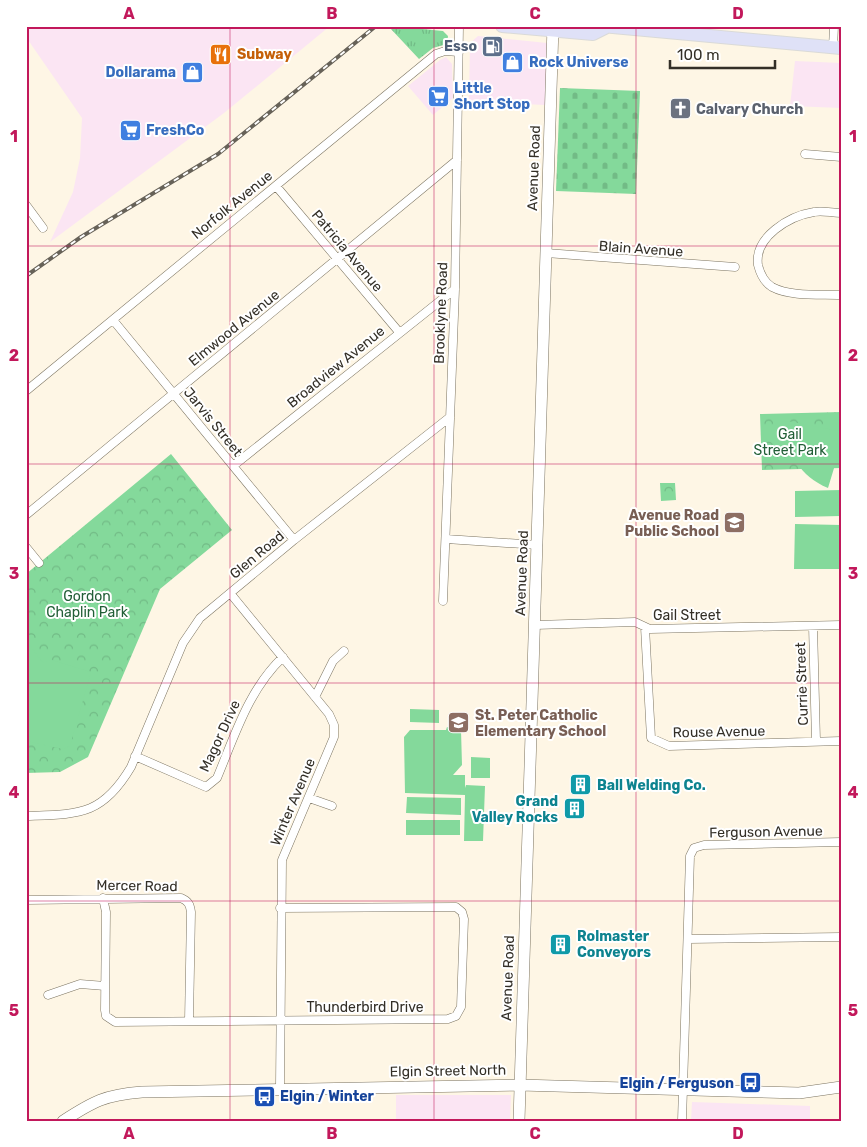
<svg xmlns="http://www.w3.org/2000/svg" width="867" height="1147" font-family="Rubik,sans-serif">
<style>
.commercial{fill:#fbe5f3}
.grass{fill:url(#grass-tufts)}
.cemetery{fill:url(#cemetery-stones)}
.park{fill:url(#park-crowns)}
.garden{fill:#84d99b}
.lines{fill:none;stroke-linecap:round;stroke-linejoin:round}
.street-casing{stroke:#7c7461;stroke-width:9}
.secondary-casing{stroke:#7c7461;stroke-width:12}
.primary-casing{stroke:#dadad8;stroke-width:14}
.street{stroke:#fff;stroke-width:8}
.secondary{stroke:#fff;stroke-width:11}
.primary{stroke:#dfe1f7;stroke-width:12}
.rail-casing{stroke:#676258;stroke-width:4}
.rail{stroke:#fff;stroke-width:2;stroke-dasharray:5.5;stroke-linecap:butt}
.grid{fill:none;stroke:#c2185b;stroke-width:1;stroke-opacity:0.55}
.labels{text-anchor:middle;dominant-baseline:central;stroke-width:4;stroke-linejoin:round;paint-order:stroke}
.service-label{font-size:14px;font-weight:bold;fill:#4e5e75;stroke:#fff;text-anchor:end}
.food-label{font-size:14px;font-weight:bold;fill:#c56008;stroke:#fff;text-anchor:start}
.shop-label{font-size:14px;font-weight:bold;fill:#366cbe;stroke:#fff;text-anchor:start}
.worship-label{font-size:14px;font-weight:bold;fill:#5b616d;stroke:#fff;text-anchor:start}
.street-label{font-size:14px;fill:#332f27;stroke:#fff}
.park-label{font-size:14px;fill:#225f37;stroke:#fff}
.education-label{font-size:14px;font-weight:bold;fill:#785e54;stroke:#fff;text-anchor:end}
.culture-label{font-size:14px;font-weight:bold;fill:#0d838f;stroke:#fff;text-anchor:start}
.transit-label{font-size:14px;font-weight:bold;fill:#164399;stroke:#fff;text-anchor:end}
.neatline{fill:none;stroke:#c2185b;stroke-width:2}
.grid-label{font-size:16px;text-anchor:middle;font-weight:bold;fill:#c2185b}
</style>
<defs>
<pattern id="grass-tufts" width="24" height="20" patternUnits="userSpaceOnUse" patternTransform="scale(1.25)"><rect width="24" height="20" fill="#84d99b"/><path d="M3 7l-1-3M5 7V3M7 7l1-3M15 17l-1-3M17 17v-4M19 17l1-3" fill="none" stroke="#72bb86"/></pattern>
<pattern id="cemetery-stones" width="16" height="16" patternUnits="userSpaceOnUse" patternTransform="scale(1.25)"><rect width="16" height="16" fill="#84d99b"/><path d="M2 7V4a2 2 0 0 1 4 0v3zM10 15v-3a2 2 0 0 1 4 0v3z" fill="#72bb86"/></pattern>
<pattern id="park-crowns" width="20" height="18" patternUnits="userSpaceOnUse" patternTransform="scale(1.25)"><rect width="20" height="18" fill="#84d99b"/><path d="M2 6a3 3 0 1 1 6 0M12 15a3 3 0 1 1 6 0" fill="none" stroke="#72bb86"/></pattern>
</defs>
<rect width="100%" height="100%" fill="#fef6e5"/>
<!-- commercial -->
<path class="commercial" d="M28,26H330L224,113L50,242L73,192L80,158L82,118L26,37Z
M478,36L547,43L546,105L469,102L470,43Z
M446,57L452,64L453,98L433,115L408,86L440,60Z
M795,61L841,63V108L790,106Z
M396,1095H511L510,1121H396Z
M692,1102L810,1106V1121H691Z"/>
<!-- grass -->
<path class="grass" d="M392,26L443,31L448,36L447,44L433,48L419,59L390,28Z"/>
<!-- cemetery -->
<path class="cemetery" d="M560,88L640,91L636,194L556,191Z"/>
<!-- park -->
<path class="park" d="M841,412V468L762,470L760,414Z
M171,454L232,530L160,589L88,757L60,772L26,773V574Z
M660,483H675L676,500L661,501Z"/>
<!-- garden -->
<path class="garden" d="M787,421L839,431L841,445L828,488C799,476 786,452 787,421Z
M841,490V516L795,517V491Z
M795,524L841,525V569H794Z
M26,640L43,663L52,660L91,672L70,746L63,749L26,741Z
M410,709L439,710V723L410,722Z
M447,727L461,730L462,765L453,775H465V788L466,785L485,786L483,841H464L465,795L405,793L404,737L410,730H446Z
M471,757L490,758V778H471Z
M407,797L461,798V815L406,813Z
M406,820H460V835H406Z"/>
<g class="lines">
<defs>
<path id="street" d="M833,48L834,26
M805,154L841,157
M276,186L399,332
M26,205L43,228
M841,213C832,213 822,210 814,212C789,216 754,237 758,265C760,273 764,282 772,287C791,297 820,294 841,295
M546,253L735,267
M113,320L294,540
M26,391L436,54L445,51L459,52
M233,466L455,289
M26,515L457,160
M446,539L538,545
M26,547L39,563
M230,593L329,714L334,725V737L282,860L280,1088
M443,601L455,289L459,26
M535,625L635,622L650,629L841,625
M813,626L816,741
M645,627L651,738L669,746L841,741
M315,697L333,661L344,651
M135,756L206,787L217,778C235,735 249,689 283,657
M309,798L332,806
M26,816C79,814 102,816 131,767L183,643L200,618L294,540L450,417
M103,898L106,912L105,1010L106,1016L115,1022L448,1019L456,1016L461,1007L464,919L462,912L456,907L280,908
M26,900L181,898C188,901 190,904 191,912L189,1021
M688,939L841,937
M48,995L80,984L105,986
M682,1121L690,856L694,848L704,845L841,842"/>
<path id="secondary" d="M63,1121C94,1101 105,1095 142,1092L520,1085L799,1093L841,1087
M519,1121L553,26"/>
<path id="primary" d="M502,26L593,34L605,28
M602,26L841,48"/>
</defs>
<!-- street casing -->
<use href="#street" class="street-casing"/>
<!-- secondary casing -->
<use href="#secondary" class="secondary-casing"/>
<!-- primary casing -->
<use href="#primary" class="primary-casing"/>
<!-- street -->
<use href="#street" class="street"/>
<!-- secondary -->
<use href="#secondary" class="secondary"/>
<!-- primary -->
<use href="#primary" class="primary"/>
<defs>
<path id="rail" d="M26,276L81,237L218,154L376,26"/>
</defs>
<!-- rail casing -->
<use href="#rail" class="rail-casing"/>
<!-- rail -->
<use href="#rail" class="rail"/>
</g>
<!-- grid -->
<path class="grid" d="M230,26V1121M434,26V1121M636,26V1121M26,246H841M26,464H841M26,683H841M26,901H841"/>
<!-- icons -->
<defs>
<symbol id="fuel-square" viewBox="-11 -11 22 22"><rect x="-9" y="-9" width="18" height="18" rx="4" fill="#5c6f8a" stroke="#fff"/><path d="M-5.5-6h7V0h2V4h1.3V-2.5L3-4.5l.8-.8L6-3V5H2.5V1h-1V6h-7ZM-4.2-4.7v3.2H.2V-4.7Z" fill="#fff"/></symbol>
<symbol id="restaurant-square" viewBox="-11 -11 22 22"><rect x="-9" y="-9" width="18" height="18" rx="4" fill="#e8710a" stroke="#fff"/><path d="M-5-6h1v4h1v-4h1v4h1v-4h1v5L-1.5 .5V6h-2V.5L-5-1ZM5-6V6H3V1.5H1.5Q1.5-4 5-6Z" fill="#fff"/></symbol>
<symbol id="shop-square" viewBox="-11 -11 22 22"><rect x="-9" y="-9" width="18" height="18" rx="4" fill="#3f7fe0" stroke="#fff"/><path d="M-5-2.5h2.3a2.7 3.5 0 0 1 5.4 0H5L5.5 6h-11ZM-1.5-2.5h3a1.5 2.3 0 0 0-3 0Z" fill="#fff"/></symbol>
<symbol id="supermarket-square" viewBox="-11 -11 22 22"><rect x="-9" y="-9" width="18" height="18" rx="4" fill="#3f7fe0" stroke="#fff"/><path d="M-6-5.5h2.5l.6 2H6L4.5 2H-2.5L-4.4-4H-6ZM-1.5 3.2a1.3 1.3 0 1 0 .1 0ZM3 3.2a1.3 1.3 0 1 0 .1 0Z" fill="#fff"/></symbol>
<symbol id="church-square" viewBox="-11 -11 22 22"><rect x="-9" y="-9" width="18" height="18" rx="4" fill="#6b7280" stroke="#fff"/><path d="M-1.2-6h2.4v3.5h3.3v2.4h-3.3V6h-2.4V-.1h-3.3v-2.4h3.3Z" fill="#fff"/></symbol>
<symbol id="school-square" viewBox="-11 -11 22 22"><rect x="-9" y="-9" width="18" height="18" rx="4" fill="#8d6e63" stroke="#fff"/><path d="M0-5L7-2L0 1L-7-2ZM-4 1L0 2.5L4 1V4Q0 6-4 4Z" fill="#fff"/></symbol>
<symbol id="building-square" viewBox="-11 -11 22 22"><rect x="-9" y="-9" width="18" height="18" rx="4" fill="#0f9aa8" stroke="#fff"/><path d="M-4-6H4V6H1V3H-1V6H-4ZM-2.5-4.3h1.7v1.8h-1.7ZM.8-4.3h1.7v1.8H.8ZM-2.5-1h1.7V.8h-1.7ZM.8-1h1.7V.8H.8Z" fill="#fff"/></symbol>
<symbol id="bus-square" viewBox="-11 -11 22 22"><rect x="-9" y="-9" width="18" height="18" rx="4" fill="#1a4fb4" stroke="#fff"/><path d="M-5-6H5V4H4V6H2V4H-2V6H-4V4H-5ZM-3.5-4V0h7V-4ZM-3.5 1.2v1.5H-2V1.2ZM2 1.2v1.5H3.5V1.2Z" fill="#fff"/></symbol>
</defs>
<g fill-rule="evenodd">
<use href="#fuel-square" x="480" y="34" width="25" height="25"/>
<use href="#restaurant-square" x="208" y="42" width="25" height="25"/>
<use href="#shop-square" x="500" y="50" width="25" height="25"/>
<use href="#shop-square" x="180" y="60" width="25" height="25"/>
<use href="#supermarket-square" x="426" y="84" width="25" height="25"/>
<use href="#church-square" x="668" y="96" width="25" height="25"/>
<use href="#supermarket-square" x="118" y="118" width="25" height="25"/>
<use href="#school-square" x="722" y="510" width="25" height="25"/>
<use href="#school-square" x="446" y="710" width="25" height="25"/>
<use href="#building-square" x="568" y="772" width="25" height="25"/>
<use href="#building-square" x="562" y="796" width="25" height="25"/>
<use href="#building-square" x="548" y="932" width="25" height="25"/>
<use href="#bus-square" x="738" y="1070" width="25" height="25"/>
<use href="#bus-square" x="252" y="1084" width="25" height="25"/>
</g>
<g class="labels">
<!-- service labels -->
<g class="service-label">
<text x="477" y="46">Esso</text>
</g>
<!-- food labels -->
<g class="food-label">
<text x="237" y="54">Subway</text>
</g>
<!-- shop labels -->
<g class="shop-label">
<text x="529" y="62">Rock Universe</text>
<text x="176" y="72" text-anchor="end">Dollarama</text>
<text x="454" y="88">Little<tspan x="454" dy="16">Short Stop</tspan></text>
<text x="146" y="130">FreshCo</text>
</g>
<!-- worship labels -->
<g class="worship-label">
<text x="696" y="109">Calvary Church</text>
</g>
<!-- street labels -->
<g class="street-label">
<text transform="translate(534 168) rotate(-88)">Avenue Road</text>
<text transform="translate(232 205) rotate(-39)">Norfolk Avenue</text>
<text transform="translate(641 249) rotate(4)">Blain Avenue</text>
<text transform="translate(347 251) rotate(50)">Patricia Avenue</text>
<text transform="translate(441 313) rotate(-88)">Brooklyne Road</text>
<text transform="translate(234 328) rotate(-39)">Elmwood Avenue</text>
<text transform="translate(336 367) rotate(-39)">Broadview Avenue</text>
<text transform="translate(213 422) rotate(51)">Jarvis Street</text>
<text transform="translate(257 555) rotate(-40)">Glen Road</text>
<text transform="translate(522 573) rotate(-88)">Avenue Road</text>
<text x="687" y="615">Gail Street</text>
<text transform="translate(802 684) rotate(-92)">Currie Street</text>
<text transform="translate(719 732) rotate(-1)">Rouse Avenue</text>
<text transform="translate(220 736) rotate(-65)">Magor Drive</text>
<text transform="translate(293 802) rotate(-67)">Winter Avenue</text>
<text transform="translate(766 832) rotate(-1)">Ferguson Avenue</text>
<text transform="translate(137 886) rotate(1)">Mercer Road</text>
<text transform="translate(508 978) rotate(-88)">Avenue Road</text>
<text x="365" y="1007">Thunderbird Drive</text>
<text transform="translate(448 1071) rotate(-1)">Elgin Street North</text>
</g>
<!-- park labels -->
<g class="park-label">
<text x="790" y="434">Gail<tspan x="790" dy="16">Street Park</tspan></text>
<text x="87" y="596">Gordon<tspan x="87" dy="16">Chaplin Park</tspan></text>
</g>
<!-- education labels -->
<g class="education-label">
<text x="719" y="515">Avenue Road<tspan x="719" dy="16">Public School</tspan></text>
<text x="475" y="715" text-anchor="start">St. Peter Catholic<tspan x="475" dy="16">Elementary School</tspan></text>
</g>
<!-- culture labels -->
<g class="culture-label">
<text x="597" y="785">Ball Welding Co.</text>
<text x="558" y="801" text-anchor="end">Grand<tspan x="558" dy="16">Valley Rocks</tspan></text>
<text x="577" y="936">Rolmaster<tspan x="577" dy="16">Conveyors</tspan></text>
</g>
<!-- transit labels -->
<g class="transit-label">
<text x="734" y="1083">Elgin / Ferguson</text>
<text x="280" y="1096" text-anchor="start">Elgin / Winter</text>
</g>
</g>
<!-- border -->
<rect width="867" height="1147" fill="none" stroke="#ffffff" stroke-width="55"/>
<!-- scale -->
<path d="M670 60v8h105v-8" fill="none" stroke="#332f27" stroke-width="2.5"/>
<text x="677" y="60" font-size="15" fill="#332f27" stroke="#ffffff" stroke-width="4" paint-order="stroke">100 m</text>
<rect x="28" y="28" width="812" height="1092" class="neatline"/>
<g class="grid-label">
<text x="129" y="19">A</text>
<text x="332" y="19">B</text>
<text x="535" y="19">C</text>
<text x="738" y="19">D</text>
<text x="14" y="142">1</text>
<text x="853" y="142">1</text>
<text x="14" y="361">2</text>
<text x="853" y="361">2</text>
<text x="14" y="579">3</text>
<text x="853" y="579">3</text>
<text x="14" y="798">4</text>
<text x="853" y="798">4</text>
<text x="14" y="1016">5</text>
<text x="853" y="1016">5</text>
<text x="129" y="1139">A</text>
<text x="332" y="1139">B</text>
<text x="535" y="1139">C</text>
<text x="738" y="1139">D</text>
</g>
</svg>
